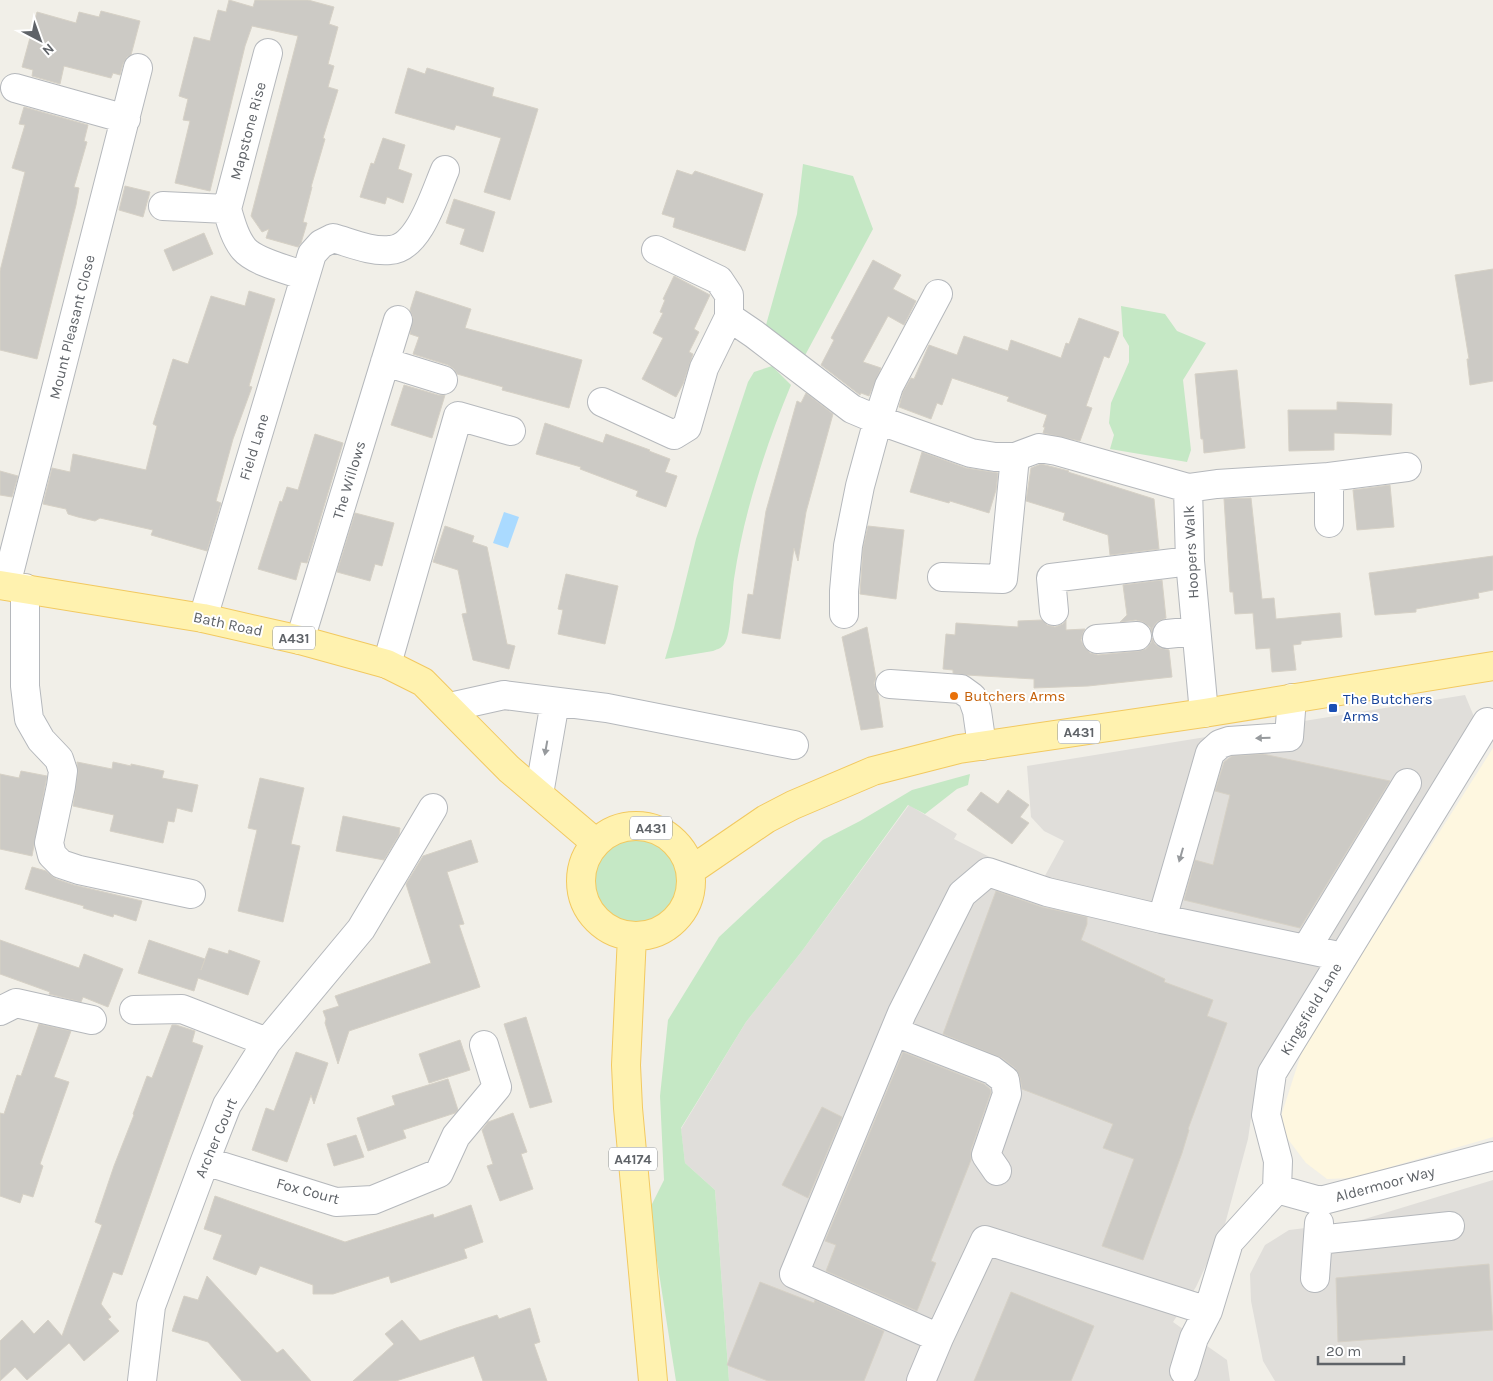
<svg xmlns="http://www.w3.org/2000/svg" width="1493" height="1381" font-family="Karla,sans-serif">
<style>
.commercial{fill:#fef7e0}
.industrial{fill:#e0deda}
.green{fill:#c5e8c5}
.water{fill:#aadaff}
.building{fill:#cccac5;stroke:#d6d1c6}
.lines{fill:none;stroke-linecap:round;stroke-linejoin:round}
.minor-casing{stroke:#b5b8bc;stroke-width:30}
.major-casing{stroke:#f2c960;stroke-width:30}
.minor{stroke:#fff;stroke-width:28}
.major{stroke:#fff2af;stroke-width:28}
.oneway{fill:#979a9d}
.food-dot{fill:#e8710a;stroke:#fff;stroke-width:2}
.transit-dot{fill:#1a4fb4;stroke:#fff;stroke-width:2}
.labels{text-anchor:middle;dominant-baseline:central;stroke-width:4;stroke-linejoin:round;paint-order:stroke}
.shield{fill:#fff;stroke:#8f9295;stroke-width:1}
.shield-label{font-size:14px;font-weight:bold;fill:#5f6368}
.street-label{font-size:15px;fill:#5f6368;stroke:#fff}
.food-label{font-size:15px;fill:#c56008;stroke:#fff;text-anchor:start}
.transit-label{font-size:15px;fill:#164399;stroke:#fff;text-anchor:start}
</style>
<rect width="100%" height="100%" fill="#f1efe8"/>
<!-- commercial -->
<path class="commercial" d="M1493,748V1137L1353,1178L1327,1179L1306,1163L1284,1134L1282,1113L1304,1045Z"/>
<!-- industrial -->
<path class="industrial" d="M1465,695L1475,719L1257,1077L1248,1139L1225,1224L1196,1287L1173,1322L1227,1360L1230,1381H729L715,1190L685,1163L681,1129L746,1022L802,951L909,805L957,834L954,839L1041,883L1064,841L1044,831L1031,817L1027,766Z
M1493,1180V1381H1275L1263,1361L1251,1301L1250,1274L1265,1245L1289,1230L1355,1222Z"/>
<!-- green -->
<path class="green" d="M803,164L853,176L873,229L802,361L782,338L766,325L797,214Z
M1121,306L1165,314L1177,331L1206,343L1183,380L1191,450L1187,462L1110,449L1114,435L1109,423L1111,403L1129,362V346L1123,336Z
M772,366L791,385C765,448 744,512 734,579C732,592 731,635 725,643C722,648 718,649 713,651L665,659L674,628L696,539L748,382L754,372Z
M970,774L968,785L957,789L925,814L908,805L802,951L746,1022L681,1128L685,1163L715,1190L729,1381H676L649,1210L664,1180L660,1096L668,1020L719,937L823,840L860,821L912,790Z
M593 881a43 43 0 1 1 86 0a43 43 0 1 1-86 0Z"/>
<!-- water -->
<path class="water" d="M504,512L519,517L508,548L493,543Z"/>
<!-- building -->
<path class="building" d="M229,0L253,7L255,0H308L334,7L329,24L338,27L328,64L334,66L328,87L338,90L323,138L325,139L311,187H312L303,222L307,223L301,243L298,247L266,238L269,229L262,232L251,216L298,36L252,26L245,46L210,191L175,183L190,121L183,120L188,99L179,96L194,37L210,41L218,10L226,12Z
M101,11L140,21L131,55L127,57L123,64L120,75L113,73L111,78L64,66L60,84L32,76L33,70L22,67L37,12L76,23L79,12L99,17Z
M408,68L425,74L427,68L494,88L492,96L538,109L510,200L484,192L501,138L456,125L454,130L395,113Z
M24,107L88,125L84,141L87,142L74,187L79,188L76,205L37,359L0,350V271L25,172L12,168L25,125L19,124Z
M383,138L405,145L398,169L412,174L403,203L387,197L385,204L360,197L371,163L374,164Z
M677,170L692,175L695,171L763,194L745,251L673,227L675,218L662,214Z
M125,186L150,192L143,217L119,210Z
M454,199L495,212L483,252L460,244L465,229L446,223Z
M204,233L213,254L173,271L164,250Z
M873,260L901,275L893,289L916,301L904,325L888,316L863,362L881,368L869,396L861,393L860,395L821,365L834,340L831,338Z
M1493,269V381L1470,385L1467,359H1469L1455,275Z
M674,276L710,295L694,329L699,332L689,352L693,354L683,384L676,397L642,379L663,338L653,333L663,313L660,312L665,300L663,299Z
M249,291L275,299L249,386L252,387L233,439L216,501L221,503L207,551L151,535L153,530L100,518L95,521L78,517L68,514L66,509L43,504L52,468L70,472L73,454L146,470L157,426L153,424L173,359L188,364L211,296L245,306Z
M416,291L471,309L465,328L582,360L569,408L502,390L503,387L457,374L454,369L448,365L413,354L419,337L410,334L413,317L410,310Z
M1079,318L1119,332L1109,358L1104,356L1086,406L1092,408L1080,441L1043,433L1045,427H1043L1047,415L1007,401L1009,397L952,378L942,405L937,403L931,419L899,407L903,392L911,378L914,379L929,345L957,355L964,336L1008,351L1011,340L1061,358L1066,343L1069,344Z
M1237,370L1245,448L1204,453L1203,439H1201L1195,374Z
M404,385L438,395H445L432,438L391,425Z
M806,393L833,414L806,512L798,561L794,548L780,639L742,633L748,594L753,595L766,511L797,401L801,403Z
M1337,402L1392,404L1391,435L1334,433V450L1289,451L1288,410H1337Z
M545,423L603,443L606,434L650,450L649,451L670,459L665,472L677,476L666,507L636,496L638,491L580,469L581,467L536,454Z
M315,434L343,443L307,563L301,562L296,580L258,569L280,501L282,502L287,487L298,490Z
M922,452L966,468L998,473L996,490L989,513L950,501L949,503L910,492Z
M1041,464L1069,471L1068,472L1154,499L1159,549L1110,555L1108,535L1063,520L1065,513L1026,501L1031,468Z
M0,471L18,476L12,497L0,495Z
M1390,485L1394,527L1357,530L1353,490Z
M1251,498L1262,599L1274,598L1276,619L1340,613L1342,637L1301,641V644L1293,645L1296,670L1272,672L1270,648L1256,649L1253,613L1235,614L1233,592H1230L1224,499Z
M355,513L394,523L382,566L375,564L370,581L337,572Z
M445,526L474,536L472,542L487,547L507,644L515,646L509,669L473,660L462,614L467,613L458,570L433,562Z
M868,526L904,530L896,599L860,594L863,548Z
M1493,556V590L1478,593L1479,598L1416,609V612L1375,615L1369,573Z
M566,574L618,586L605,644L558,634L563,610L558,609Z
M1162,580L1166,618L1157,622L1153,627L1152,633L1150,627L1143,622L1136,620L1120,622L1127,615L1123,585Z
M1042,620L1047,625L1055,627L1063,624L1066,620V630L1085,629L1083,633L1081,640L1084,647L1090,653L1098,655L1139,651L1146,649L1151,643L1152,638L1155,644L1160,648L1169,650L1172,677L1088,686L1034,688V679L966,675L953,673V670L943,669L946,634L955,635L956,623L1018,627V621Z
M867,627L876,678L874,683L878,694L883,727L861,730L842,637Z
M1263,754L1390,781L1300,928L1184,900L1195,860L1213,865L1230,795L1215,791L1224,762L1232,756Z
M77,762L112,769L113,762L131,766V764L164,771L162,778L198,785L192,812L177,808L174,822L168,821L163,843L110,831L114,815L73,806L78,773Z
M21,771L47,776L32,856L0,849V774L19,778Z
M260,778L304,788L291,844L300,846L283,922L238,911L257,830L248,828Z
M1008,790L1029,805L1020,817L1029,823L1012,844L967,810L981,792L998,804Z
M343,816L400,828L399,835L384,860L336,851Z
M471,840L478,862L447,872L464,924L459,925L480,987L349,1031L338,1064L325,1023L326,1019L323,1011L339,1006L335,996L431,963L406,884L423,856Z
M32,867L46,871L56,879L74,885L142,901L136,921L114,914L113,917L83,908L84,906L25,889Z
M996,891L1042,907L1087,917V924L1081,940L1165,979L1164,982L1213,1000L1207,1016L1227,1023L1188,1129L1189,1130L1182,1153L1143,1260L1102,1246L1134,1159L1103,1148L1113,1124L1022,1089L1020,1078L1015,1068L1002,1058L943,1034Z
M0,940L79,968L84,954L123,969L108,1007L83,997L81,1002L49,994L50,992L0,974Z
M149,940L205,959L201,970L209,948L228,954L229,950L260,961L248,995L198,978L194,991L138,973Z
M526,1017L552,1102L530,1108L504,1024Z
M39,1024L71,1031L54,1077L69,1082L40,1164L43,1166L33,1197L23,1194L20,1203L0,1196V1113L4,1114L17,1075L21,1076Z
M172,1025H176L195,1031L192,1042L203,1046L122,1275L113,1272L101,1304L111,1317L108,1319L119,1331L84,1361L69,1343L27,1380L15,1367L0,1381V1341L22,1320L34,1334L48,1320L62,1336L102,1225L95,1222L114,1166L134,1115L133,1114L147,1076L152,1078Z
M460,1040L470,1070L429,1083L419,1054Z
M296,1052L328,1063L314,1104L311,1095L287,1162L252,1150L266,1108L274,1111Z
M903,1052L984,1084L990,1089L991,1092L971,1150V1160L931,1261L936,1263L917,1311L826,1271L836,1245L825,1241Z
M448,1079L458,1110L455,1113L403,1130L406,1138L368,1151L357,1118L395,1105L392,1096Z
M822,1107L842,1117L808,1198L782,1185Z
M513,1113L527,1152L521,1154L533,1189L500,1201L487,1166L493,1164L482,1130L488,1122Z
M356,1135L364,1157L334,1166L327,1144Z
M215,1196L345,1242L433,1214L434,1218L471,1205L483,1242L464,1249L467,1258L391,1283L389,1276L333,1294H313V1285L260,1266L256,1275L213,1259L222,1235L204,1229Z
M1489,1264L1493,1330L1338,1342L1336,1278Z
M207,1276L277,1353L283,1349L311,1381H242L208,1342L172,1331L184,1296L198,1300Z
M760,1282L814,1303L815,1300L884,1331L864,1381H768L727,1365Z
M1011,1292L1094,1326L1071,1381H974Z
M530,1308L540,1342L534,1344L547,1381H483L474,1356L396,1381H353L394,1344L385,1334L402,1320L420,1341L456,1328L497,1315L499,1319Z"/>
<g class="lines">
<defs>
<path id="minor" d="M268,53L227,209C231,223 235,238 244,249C255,262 289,270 305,276
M15,88L126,119
M163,206L227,209
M656,250L719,280L729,295V317L754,334L852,409L878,420L971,453L995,457H1015L1039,448L1057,451L1188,488
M385,362L443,380
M602,402L674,435L687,427L704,368L729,317
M1329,477L1407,467
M942,577L1003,579L1015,457
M6,585L138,68
M25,588V686L29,719L41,740L59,759L63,771L61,786L49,843L52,855L61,864L79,870L191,894
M1054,611L1051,578L1190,561
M844,614V591L848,546L860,486L878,420L889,386L938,294
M203,618L312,254L321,244L333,238C351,243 371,252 390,250C419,249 435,193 445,170
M1167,634L1196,631
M1097,639L1137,636
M300,640L398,320
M387,664L458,416L511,431
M890,684L961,689L972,697L977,711L982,746
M450,707L504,695L607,708L794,745
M1204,713L1190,561L1188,488L1217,484L1329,477V523
M539,794L555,702
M1162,919L1210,753L1220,744L1229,741L1289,737L1292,698
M1306,949L1407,783
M134,1010L182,1009L267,1042
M0,1011L16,1003L92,1020
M895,1032L992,1070L1005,1080L1007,1094L986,1155L997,1171
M205,1161L336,1202L373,1200L439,1173L456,1136L497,1087L484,1045
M1277,1189L1320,1201L1493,1156
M1318,1240L1450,1226
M1315,1278L1319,1223
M939,1338L794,1274L902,1013L962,894L988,872L1047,892L1162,919L1343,957
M1184,1371L1194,1338L1208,1311L1229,1242L1277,1189L1278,1161L1266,1115L1272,1073L1487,722
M142,1381L151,1306L205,1161L227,1105L267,1042L361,929L433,808
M921,1381L939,1338L985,1240L1208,1311"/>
<path id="major" d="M0,585L203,618L300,640L387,664L423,682L509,769L596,843
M581 881a55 55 0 1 1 110 0a55 55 0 1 1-110 0Z
M690,871L766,819L793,805L873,771L959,749L1204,713L1493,666
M632,936L626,1065L628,1108L653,1381"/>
</defs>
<!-- minor casing -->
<use href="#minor" class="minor-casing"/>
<!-- major casing -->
<use href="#major" class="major-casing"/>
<!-- minor -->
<use href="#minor" class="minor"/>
<!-- major -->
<use href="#major" class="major"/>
</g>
<!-- one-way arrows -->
<defs><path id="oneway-solid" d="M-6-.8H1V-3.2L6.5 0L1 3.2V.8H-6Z" transform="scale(1.25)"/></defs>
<g class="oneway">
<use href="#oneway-solid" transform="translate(1263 738) rotate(178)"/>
<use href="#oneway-solid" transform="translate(546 748) rotate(100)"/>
<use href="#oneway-solid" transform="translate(1181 855) rotate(106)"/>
</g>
<!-- markers -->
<circle class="food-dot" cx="954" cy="696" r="5"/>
<rect class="transit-dot" x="1328" y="703" width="10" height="10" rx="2.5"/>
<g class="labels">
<!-- shield labels -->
<g class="shield">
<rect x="273" y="626.5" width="42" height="23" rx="4"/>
<rect x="1058" y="720.5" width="42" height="23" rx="4"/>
<rect x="630" y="816.5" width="42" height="23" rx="4"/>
<rect x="609" y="1147.5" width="48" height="23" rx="4"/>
</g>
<g class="shield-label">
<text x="294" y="638">A431</text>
<text x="1079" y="732">A431</text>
<text x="651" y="828">A431</text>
<text x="633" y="1159">A4174</text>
</g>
<!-- street labels -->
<g class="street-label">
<text transform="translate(248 131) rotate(-75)">Mapstone Rise</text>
<text transform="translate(72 327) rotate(-76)">Mount Pleasant Close</text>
<text transform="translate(254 447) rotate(-73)">Field Lane</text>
<text transform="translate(349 480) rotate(-73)">The Willows</text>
<text transform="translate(1191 552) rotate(-93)">Hoopers Walk</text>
<text transform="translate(228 624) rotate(12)">Bath Road</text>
<text transform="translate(1311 1009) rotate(-59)">Kingsfield Lane</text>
<text transform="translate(216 1138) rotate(-67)">Archer Court</text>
<text transform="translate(1385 1184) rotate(-15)">Aldermoor Way</text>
<text transform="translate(308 1191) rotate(15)">Fox Court</text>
</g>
<!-- food labels -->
<g class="food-label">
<text x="964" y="696">Butchers Arms</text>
</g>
<!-- transit labels -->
<g class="transit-label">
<text x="1343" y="699">The Butchers<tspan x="1343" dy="17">Arms</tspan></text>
</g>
</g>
<!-- north arrow -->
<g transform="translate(40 40) rotate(139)" stroke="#ffffff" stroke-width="4" paint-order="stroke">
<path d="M0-4L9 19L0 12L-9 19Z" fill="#5f6368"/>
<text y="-8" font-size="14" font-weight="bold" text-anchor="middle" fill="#5f6368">N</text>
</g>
<!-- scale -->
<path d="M1318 1356v8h86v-8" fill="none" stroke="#5f6368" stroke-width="2.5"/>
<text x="1326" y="1356" font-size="15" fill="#5f6368" stroke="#ffffff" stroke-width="4" paint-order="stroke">20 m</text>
</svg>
